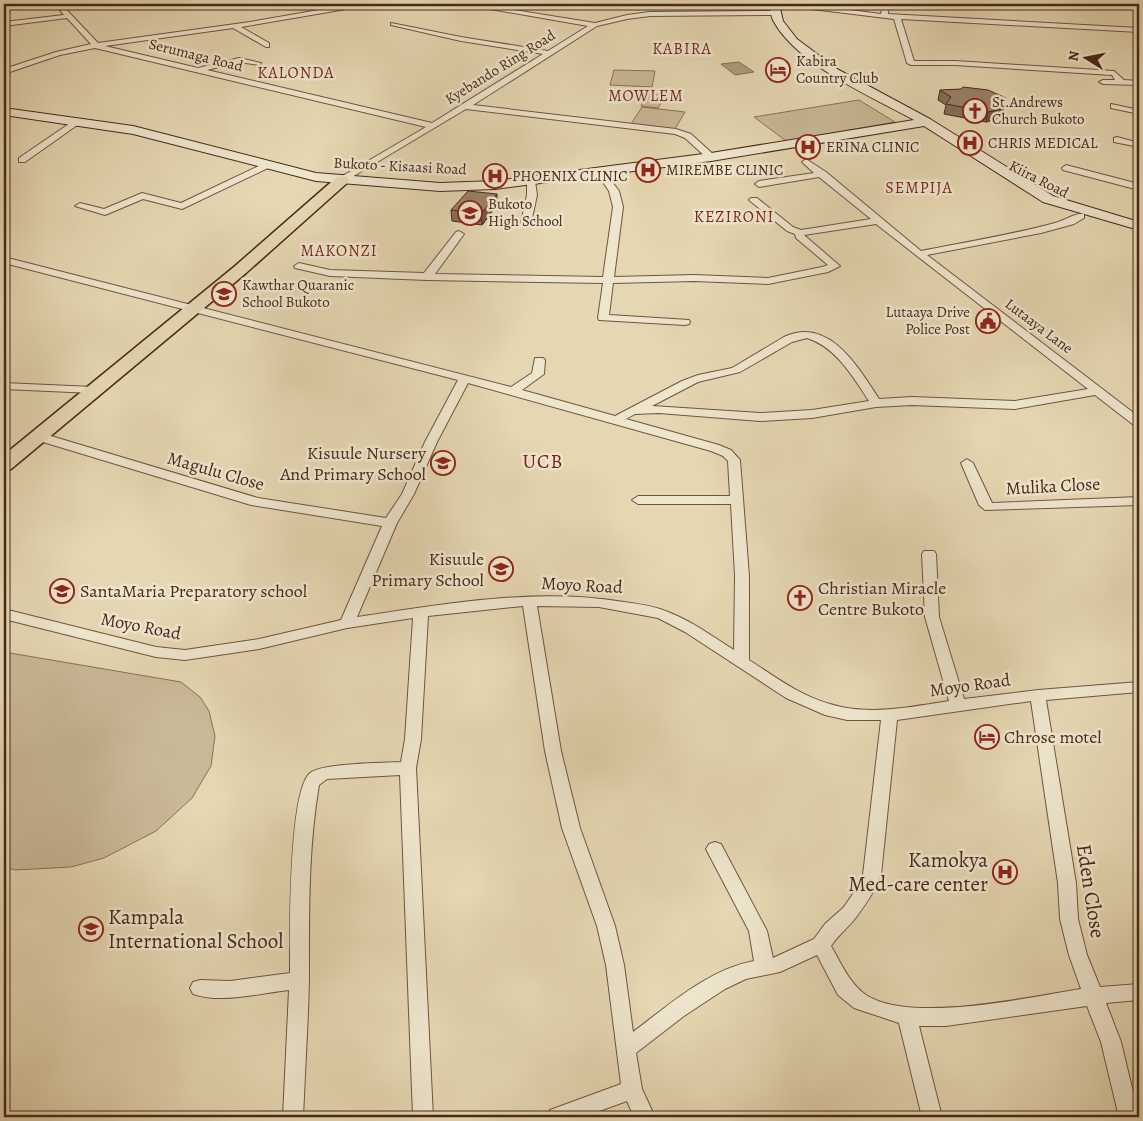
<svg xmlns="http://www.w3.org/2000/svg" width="1143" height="1121" font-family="Alegreya,serif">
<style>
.green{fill:#cab998;stroke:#8a7059}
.water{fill:#b09c7e;stroke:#876e56}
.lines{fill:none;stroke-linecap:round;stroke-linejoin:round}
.minor-casing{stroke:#705440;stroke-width:2}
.secondary-casing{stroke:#49281a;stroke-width:2}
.primary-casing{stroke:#49281a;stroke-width:3}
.minor{fill:#eee5cd;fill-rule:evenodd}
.secondary{fill:#eee5cd;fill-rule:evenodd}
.primary{fill:#e5d7b2;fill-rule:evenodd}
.wall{fill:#84715a;stroke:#49281a}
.shaded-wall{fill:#6c5c4a;stroke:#49281a}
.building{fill:#9a8369;stroke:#49281a}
.labels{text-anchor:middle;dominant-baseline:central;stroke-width:5;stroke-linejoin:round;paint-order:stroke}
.far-street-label{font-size:15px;fill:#49281a;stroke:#eee5cd}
.far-poi-label{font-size:15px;fill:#49281a;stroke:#eee5cd;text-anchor:start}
.far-neighbourhood-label{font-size:16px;letter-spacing:1px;fill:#7a1f14;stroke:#eee5cd}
.far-quarter-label{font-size:16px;letter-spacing:1px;fill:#7a1f14;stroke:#eee5cd}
.poi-label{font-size:18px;fill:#49281a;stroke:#eee5cd;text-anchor:start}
.street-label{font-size:18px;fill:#49281a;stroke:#eee5cd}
.quarter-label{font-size:20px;letter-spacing:1px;fill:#7a1f14;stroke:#eee5cd}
.near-poi-label{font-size:21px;fill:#49281a;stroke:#eee5cd;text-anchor:end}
.near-street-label{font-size:21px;fill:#49281a;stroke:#eee5cd}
</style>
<rect width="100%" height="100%" fill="#e5d7b2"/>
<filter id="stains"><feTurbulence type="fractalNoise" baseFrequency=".004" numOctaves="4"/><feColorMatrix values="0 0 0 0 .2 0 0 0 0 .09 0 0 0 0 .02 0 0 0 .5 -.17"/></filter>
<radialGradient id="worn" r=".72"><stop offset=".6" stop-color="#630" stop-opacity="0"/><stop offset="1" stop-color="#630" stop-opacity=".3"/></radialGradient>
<!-- green -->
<path class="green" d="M614,70L655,71L652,87L610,85Z
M647,94L665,96L658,108L641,106Z
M859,100L895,122L786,141L754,117Z
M642,107L685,112L675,129L631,124Z
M4,652L181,682L200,697L209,711L215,736L211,766L192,798L156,831L104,858L71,867L15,870L4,867Z"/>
<!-- water -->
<path class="water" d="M739,62L754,72L735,75L721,64Z"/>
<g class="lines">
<defs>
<path id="minor" d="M55,4H61L98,43L250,22L353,4H367L364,6L241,27L269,43V47H266L233,28L105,46L198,68L239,58L261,63L260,65L239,62L207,70L432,123L543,54L461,41L391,25V23L461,37L548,51L588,26L462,4H476L595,23L627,15L650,12L775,11L778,13L775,15L650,16L627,19L597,26L473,105L676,129L691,134L714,155V159H708L685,138L675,134L466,109L342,183L338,180L339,178L426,127L95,48L60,55L4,74V69L56,52L91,44L67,18L4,26V22L64,15Z
M883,4H889L888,14L1139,28V32L901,19L914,61H955L1114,71L1124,80L1139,81V85L1103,84L1099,82L1103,80H1115L1112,75L955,65H911L907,63L894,19L812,9L774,8L771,6L774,4L812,5L881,14Z
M1111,104L1139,110V114L1111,108Z
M76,119L83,121L25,162H19V158Z
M1117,137L1139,143V147L1114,142V138Z
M806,159L826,172L921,251C966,242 1011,235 1055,223C1064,221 1076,212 1084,214V218L1074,224L1041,233L927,255L1139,417V427L1135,426L1095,395L1015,409L912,405L876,407L812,418L760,421L659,413L635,414L626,419L719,445L731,450L740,460L749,576V660C774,676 800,696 830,704C868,716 911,707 949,701L925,617L922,554L924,551H934L936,554L939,617L964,699L1038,690L1139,682V692L1046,700L1076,883L1078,919L1087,955L1100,987L1139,984V1000L1106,1003L1121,1042L1139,1117H1119L1101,1042L1087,1006L946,1026H919L942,1117H922L899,1023L854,1008L838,995L817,955L780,972L746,979L725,989L684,1016L636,1053L642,1089L655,1117H634L627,1101L583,1117H547L550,1110L621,1084L606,965L597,926L562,828L545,751L523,606L428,616L421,739L416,768L433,1117H413L400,775L327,779L319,785C308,849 309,914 309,979C308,1025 305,1071 303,1117H283L289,990C260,993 222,1004 193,994L190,988L193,982L200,980L230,981L290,973C290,940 288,791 310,773C322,763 383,763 401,762L405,739L413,618L347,628L259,649L185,660L156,657L4,619V609L156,647L185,650L259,639L341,620L382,526L251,505L33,439L31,436L33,433H41L258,498L386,518L402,494L425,442L458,380L4,263V257L511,387L532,373L535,358H543L545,360L544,374L522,390L615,416L682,381L698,375L732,368L784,337C829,316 858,367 879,399L912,397L1015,401L1088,389L876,224L804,235L840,266L828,272L768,284L694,281L613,283L609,315L689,320L690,322L689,324L685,325L599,320L598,318L603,283L427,280L330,276L295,268L294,266L299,263L330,270L424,273L456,232L459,231L464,234L435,274L603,277L613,207L609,191L596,172L600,169L603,170L619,191L623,207L614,277L694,275L768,278L822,267L828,265L796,238L795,234L787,231L749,200L751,198H757L793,227L801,230L871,219L819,177L759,187L755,184L759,181L814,173L802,162ZM807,338C836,347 853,377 869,401L812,410L760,413L652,406L698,382L740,372L792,342ZM468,383L711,451L723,456L728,461L730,496H638L632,500L638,504H731L735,576L734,650C713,637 692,621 668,612C655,606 639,604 624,602C537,587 444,604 357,617L397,523L414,494L437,442ZM537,606L599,607L658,618L685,632L786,698L825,715L847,720H881L863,875L859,885L844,907L825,924L814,939L773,958L767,931L721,844L715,842L709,844L706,849L749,931L754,961C709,969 669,1005 633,1032L624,965L615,926L580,828L561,751ZM1031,701L1058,883L1060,919L1069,955L1081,989C1029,997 911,1024 866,995C849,983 841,963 831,946C839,934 849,927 857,916C867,903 875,890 881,875L897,720Z
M267,162L271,165L270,167L182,209L143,199L105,215L75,206L80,203L104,209L142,193L181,203Z
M1066,165L1139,184V190L1063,170L1062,168Z
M531,178L535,181L537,195L531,223L526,226L521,223L527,195V181Z
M4,383L93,387L99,390L93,393L4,389Z
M967,459L973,463L992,503L1139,497V505L985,510L979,505L961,463Z"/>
<path id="secondary" d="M769,4H779L783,21L797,39L837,69L930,119L1053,196L1139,222V230L1043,202L924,126L711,161L495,189L440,191L316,181L133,134L4,115V108L133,126L316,173L440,183L495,181L711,153L914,120C872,97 798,65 774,22C771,17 770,10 769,4Z"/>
<path id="primary" d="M342,176L347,177L349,180L347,183L246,273L11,469L4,471V455L234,267L337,177Z"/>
</defs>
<!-- minor casing -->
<use href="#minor" class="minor-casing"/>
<!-- secondary casing -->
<use href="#secondary" class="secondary-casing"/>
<!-- primary casing -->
<use href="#primary" class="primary-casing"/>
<!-- minor -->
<use href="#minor" class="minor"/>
<!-- secondary -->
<use href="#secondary" class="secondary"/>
<!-- primary -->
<use href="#primary" class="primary"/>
</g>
<!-- wall -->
<path class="wall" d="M940,90L1002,117L986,122L944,114L946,105L938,100Z
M497,205L482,225L452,221L451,210Z"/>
<!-- shaded-wall -->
<path class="shaded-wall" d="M1004,108L1002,117L986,122L988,112Z
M497,194V205L482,225L481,214Z"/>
<!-- building -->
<path class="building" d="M963,87L988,90L1006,98L1004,108L988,112L946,104L951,97L940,90L961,89Z
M468,191L497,194L481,214L451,210Z"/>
<!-- icons -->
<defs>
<symbol id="hotel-ring" viewBox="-11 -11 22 22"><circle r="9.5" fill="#eee5cd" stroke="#8f2418" stroke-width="1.5"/><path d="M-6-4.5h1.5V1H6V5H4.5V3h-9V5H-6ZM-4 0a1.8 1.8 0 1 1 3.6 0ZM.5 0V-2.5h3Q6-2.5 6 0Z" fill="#8f2418"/></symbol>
<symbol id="church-ring" viewBox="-11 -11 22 22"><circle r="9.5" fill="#eee5cd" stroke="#8f2418" stroke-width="1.5"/><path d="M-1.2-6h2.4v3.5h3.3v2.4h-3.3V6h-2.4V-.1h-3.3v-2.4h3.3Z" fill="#8f2418"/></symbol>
<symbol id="hospital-ring" viewBox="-11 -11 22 22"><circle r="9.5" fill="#eee5cd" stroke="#8f2418" stroke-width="1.5"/><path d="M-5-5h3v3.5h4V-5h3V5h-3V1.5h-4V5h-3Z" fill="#8f2418"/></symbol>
<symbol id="school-ring" viewBox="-11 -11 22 22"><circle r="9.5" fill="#eee5cd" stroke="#8f2418" stroke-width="1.5"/><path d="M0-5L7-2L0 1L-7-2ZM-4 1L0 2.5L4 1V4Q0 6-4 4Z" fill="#8f2418"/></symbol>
<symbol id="civic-ring" viewBox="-11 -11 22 22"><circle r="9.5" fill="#eee5cd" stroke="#8f2418" stroke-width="1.5"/><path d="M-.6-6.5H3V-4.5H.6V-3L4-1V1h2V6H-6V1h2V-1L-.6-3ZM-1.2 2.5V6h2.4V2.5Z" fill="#8f2418"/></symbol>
</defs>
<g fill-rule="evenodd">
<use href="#hotel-ring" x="764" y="56" width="28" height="28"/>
<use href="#church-ring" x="961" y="97" width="28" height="28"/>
<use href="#hospital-ring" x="956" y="129" width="28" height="28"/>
<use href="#hospital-ring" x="794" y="133" width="28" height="28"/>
<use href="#hospital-ring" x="634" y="156" width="28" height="28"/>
<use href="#hospital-ring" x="481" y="162" width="28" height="28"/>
<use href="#school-ring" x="456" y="199" width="28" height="28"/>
<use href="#school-ring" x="210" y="280" width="28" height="28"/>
<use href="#civic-ring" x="974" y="307" width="28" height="28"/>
<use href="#school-ring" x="429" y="449" width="28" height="28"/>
<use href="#school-ring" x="487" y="555" width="28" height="28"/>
<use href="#school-ring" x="48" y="577" width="28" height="28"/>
<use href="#church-ring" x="786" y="584" width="28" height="28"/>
<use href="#hotel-ring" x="973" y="723" width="28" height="28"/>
<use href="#hospital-ring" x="991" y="858" width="28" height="28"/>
<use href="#school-ring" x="77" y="915" width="28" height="28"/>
</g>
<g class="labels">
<!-- far-street labels -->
<g class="far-street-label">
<text transform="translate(196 55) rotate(14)">Serumaga Road</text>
<text transform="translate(500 67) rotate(-32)">Kyebando Ring Road</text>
<text transform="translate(400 166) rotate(3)">Bukoto - Kisaasi Road</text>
<text transform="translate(1039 179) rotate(27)">Kiira Road</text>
<text transform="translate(1039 326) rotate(37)">Lutaaya Lane</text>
</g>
<!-- far-poi labels -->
<g class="far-poi-label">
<text x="796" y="61">Kabira<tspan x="796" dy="17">Country Club</tspan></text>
<text x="992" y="102">St.Andrews<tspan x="992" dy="17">Church Bukoto</tspan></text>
<text x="988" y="143">CHRIS MEDICAL</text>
<text x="826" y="147">ERINA CLINIC</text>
<text x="666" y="170">MIREMBE CLINIC</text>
<text x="512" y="176">PHOENIX CLINIC</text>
<text x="488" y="204">Bukoto<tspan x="488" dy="17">High School</tspan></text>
<text x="242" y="285">Kawthar Quaranic<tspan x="242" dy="17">School Bukoto</tspan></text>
<text x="970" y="312" text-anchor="end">Lutaaya Drive<tspan x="970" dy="17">Police Post</tspan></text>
</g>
<!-- far-neighbourhood labels -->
<g class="far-neighbourhood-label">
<text x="682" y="49">KABIRA</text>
</g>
<!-- far-quarter labels -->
<g class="far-quarter-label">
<text x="296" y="73">KALONDA</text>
<text x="646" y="96">MOWLEM</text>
<text x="919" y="188">SEMPIJA</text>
<text x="734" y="217">KEZIRONI</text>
<text x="339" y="251">MAKONZI</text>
</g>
<!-- poi labels -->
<g class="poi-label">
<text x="426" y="453" text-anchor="end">Kisuule Nursery<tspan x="426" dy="21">And Primary School</tspan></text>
<text x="484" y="559" text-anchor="end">Kisuule<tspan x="484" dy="21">Primary School</tspan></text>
<text x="818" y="588">Christian Miracle<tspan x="818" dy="21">Centre Bukoto</tspan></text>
<text x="80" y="591">SantaMaria Preparatory school</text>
<text x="1004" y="737">Chrose motel</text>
</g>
<!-- street labels -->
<g class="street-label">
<text transform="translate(216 471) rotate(16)">Magulu Close</text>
<text transform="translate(1053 486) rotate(-3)">Mulika Close</text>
<text transform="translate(582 585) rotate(3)">Moyo Road</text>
<text transform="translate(141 626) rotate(11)">Moyo Road</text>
<text transform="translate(970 685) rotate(-8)">Moyo Road</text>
</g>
<!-- quarter labels -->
<g class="quarter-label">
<text x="543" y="461">UCB</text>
</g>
<!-- near-poi labels -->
<g class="near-poi-label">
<text x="988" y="860">Kamokya<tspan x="988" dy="24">Med-care center</tspan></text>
<text x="108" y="917" text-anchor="start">Kampala<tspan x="108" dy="24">International School</tspan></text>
</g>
<!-- near-street labels -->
<g class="near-street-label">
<text transform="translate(1091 891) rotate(81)">Eden Close</text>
</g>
</g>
<!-- margin -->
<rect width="1143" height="1121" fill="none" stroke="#e5d7b2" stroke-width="20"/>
<rect x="5" y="5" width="1133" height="1111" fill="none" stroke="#49281a" stroke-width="2.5"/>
<rect x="10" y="10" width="1123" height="1101" fill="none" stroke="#49281a"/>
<!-- north arrow -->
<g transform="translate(1086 58) rotate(280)" stroke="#eee5cd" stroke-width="4" paint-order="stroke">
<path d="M0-4L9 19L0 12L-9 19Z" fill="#49281a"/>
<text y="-8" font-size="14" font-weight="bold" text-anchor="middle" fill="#49281a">N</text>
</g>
<rect width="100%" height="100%" filter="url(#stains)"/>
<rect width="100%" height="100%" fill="url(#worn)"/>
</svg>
